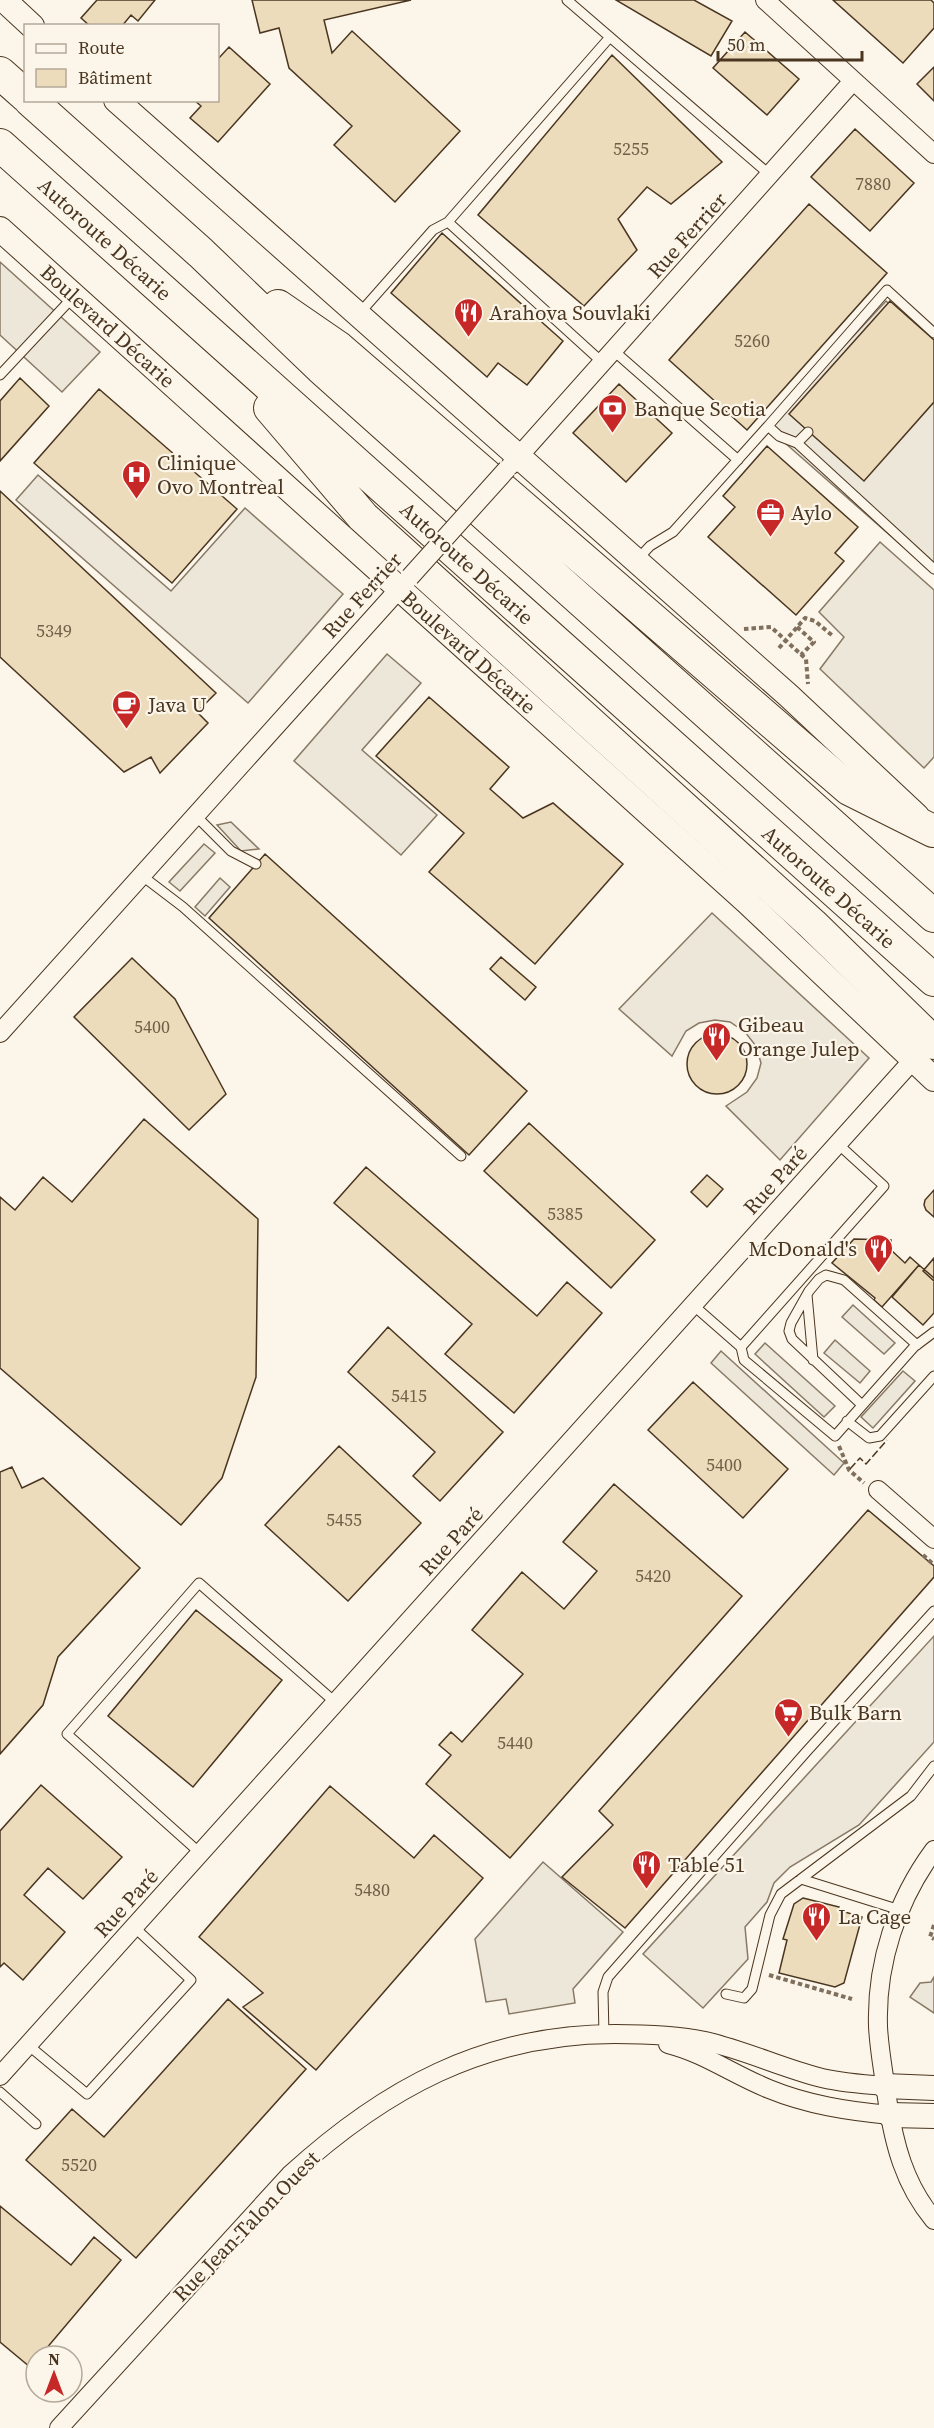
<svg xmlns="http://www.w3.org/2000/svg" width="934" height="2428" font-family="'Source Serif 4',serif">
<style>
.parking{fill:#ede7d9;stroke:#887966;stroke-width:1.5}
.building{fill:#ecdcbc;stroke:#4a3520;stroke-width:1.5}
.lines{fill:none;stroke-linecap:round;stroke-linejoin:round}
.lane-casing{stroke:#4a3520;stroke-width:11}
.street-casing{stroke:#4a3520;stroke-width:20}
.secondary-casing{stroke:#4a3520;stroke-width:26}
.highway-casing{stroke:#4a3520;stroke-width:34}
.path{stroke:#7f6f5c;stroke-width:4;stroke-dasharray:4.5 3;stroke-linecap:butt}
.lane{stroke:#fbf6e9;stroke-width:9}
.street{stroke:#fbf6e9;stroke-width:18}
.secondary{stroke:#fbf6e9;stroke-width:24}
.highway{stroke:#fbf6e9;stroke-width:32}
.street-bridge-casing{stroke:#4a3520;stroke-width:20;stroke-linecap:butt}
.street-bridge{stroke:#fbf6e9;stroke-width:18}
.fence{stroke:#4a3520;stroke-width:1.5;stroke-dasharray:8 3;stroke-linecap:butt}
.labels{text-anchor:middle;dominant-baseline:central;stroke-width:4.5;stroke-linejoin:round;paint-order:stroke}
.number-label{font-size:18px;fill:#725f47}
.street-label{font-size:21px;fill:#4a3520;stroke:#fbf6e9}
.poi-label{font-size:21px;fill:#4a3520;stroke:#fbf6e9;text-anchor:start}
</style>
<rect width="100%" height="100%" fill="#fbf6e9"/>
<!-- parking -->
<path class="parking" d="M0,262L100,352L62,392L0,335Z
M886,301L934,346V574L768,428Z
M38,475L171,591L245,508L343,594L248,703L16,500Z
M880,542L934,590V757L924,768L820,669L844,637L819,612Z
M387,654L421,683L362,750L437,815L401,855L294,761Z
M231,822L259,849L241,851L217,825Z
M204,844L215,853L180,891L169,882Z
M220,878L230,887L205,916L195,907Z
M712,913L869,1058L780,1160L726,1106L747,1092L757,1078L761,1063L756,1046L745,1032L730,1022L715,1020L699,1023L686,1031L672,1056L619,1009Z
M853,1305L895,1343L884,1354L842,1317Z
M835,1340L870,1371L860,1383L824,1353Z
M765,1343L835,1406L824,1417L755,1354Z
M721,1351L844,1463L834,1475L711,1363Z
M903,1371L915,1381L873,1428L861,1417Z
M934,1636V1742L859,1825L790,1867L774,1883L767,1902L745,1927L748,1959L703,2008L643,1954Z
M543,1862L623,1932L573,1989L575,2003L509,2014L506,1999L486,2002L475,1939Z
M934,1977V2013L910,1997L920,1983L931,1982Z"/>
<!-- building -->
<path class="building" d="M97,0H155L138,21L131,15L122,26H90L81,18Z
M252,0H411L324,20L332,53L352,31L460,131L395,202L334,145L352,126L289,68L279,28L260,33Z
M616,0H694L732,21L711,56Z
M833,0H931L934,3V28L903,63Z
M745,32L799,79L767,115L713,68Z
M229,47L270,84L218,142L190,118L201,106L194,100H218V59Z
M612,55L722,162L671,204L647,187L618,219L637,250L584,306L478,215Z
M934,67V101L917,84Z
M855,129L914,183L870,231L811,177Z
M809,204L887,273L747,430L669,360Z
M442,233L563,341L527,385L498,363L487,377L391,293Z
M890,301L934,340V402L864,481L789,414Z
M20,378L49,406L0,461V401Z
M619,384L672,433L626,482L573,433Z
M99,389L237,509L172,583L34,463Z
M767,446L858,527L835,553L844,561L796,615L708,537L735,507L723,496Z
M0,491L216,693L197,712L208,723L160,773L151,757L124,772L0,657Z
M429,697L509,767L490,789L523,818L553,803L623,864L535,964L429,872L464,833L376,756Z
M265,854L527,1091L469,1155L209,918Z
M501,957L536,987L525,1000L490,969Z
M132,958L175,999L226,1094L189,1130L74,1017Z
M687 1064a30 30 0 1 1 60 0a30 30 0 1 1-60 0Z
M144,1119L258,1219L256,1377L222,1478L181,1525L0,1368V1197L15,1210L43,1177L72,1202Z
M529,1123L655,1240L611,1288L484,1171Z
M366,1167L537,1316L567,1282L602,1313L514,1413L445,1354L472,1324L334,1203Z
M707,1175L723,1189L707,1207L691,1192Z
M934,1190V1217L926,1210L924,1205L925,1200Z
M854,1239L891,1240V1250L905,1263L910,1257L919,1265L882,1307L874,1300L875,1298L832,1263Z
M934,1258V1281L923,1271Z
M919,1265L934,1278V1313L923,1325L892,1297Z
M388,1327L503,1432L440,1501L413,1476L435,1452L348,1372Z
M693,1382L788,1469L743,1518L648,1430Z
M339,1446L421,1523L348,1601L265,1525Z
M12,1467L22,1488L43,1478L140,1568L58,1657L43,1705L0,1754V1472Z
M614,1484L742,1596L510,1858L426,1784L451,1755L439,1745L451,1732L462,1742L523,1674L472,1630L522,1572L564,1609L597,1571L563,1542Z
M868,1510L934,1566V1577L625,1928L562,1877L613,1825L599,1811Z
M196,1610L282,1680L193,1787L108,1716Z
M41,1785L122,1857L83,1899L48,1868L24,1895L65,1932L23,1980L4,1963L0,1967V1831Z
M330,1786L414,1858L434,1835L483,1878L316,2070L243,2007L263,1993L199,1937Z
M803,1898L839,1907L838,1910L862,1917L844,1983L835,1987L779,1973L787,1940L783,1939L794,1904Z
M228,1999L306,2069L136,2258L26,2160L72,2109L104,2137Z
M0,2206L71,2265L94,2237L121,2260L40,2356H36V2361L30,2367L0,2342Z"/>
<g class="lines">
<defs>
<path id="lane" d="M567,0L770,175
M448,222L603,363
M358,315L433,230L448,222L610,37
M614,351L738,460
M0,375L74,296
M768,426L887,290L934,333
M808,432L797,443L934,569
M636,561L650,546L673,532L768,426L779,436L797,443
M195,815L231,851L256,864
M141,875L183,907L461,1156
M807,1295L813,1360
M693,1305L741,1347L884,1186L838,1144
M741,1347L744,1360L835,1436L914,1347L934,1332
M862,1405L792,1339L789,1331L791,1323L809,1291L819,1279L826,1275L844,1280L917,1345
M847,1421L869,1438L880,1436L934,1376
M200,1853L67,1734L199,1583L336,1703
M801,1879L900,1910
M726,1994L744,1998L752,1989L770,1915L781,1894L911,1796L934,1766
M604,2034L603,1992L608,1977L807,1751L934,1611
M28,2045L87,2094L191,1980L134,1927
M0,2092L36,2124"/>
<path id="street" d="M765,0L934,154
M511,465L853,81
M0,1033L408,579
M878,1490L934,1539
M934,1850C897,1900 876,1963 878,2026C879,2050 884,2074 887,2098C894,2144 904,2184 934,2220
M668,2044C704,2053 734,2075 769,2089C808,2105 848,2111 890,2115
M0,2076L921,1051
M59,2428L290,2175C384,2089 484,2034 615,2034C645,2034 676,2035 705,2041C744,2050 780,2067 818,2077C840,2083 863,2084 885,2086"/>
<path id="secondary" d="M4,0L32,26
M116,100L789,696L917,816
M0,229L746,901L934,1079
M885,2086L934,2088
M890,2115L934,2116"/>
<path id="highway" d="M0,73L26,96
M30,100L201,253L321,368L934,916
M0,145L934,980
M278,306L339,348L849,789L933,831
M270,408L363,517L812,924L934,1043"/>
</defs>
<!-- lane casing -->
<use href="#lane" class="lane-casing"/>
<!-- street casing -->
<use href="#street" class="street-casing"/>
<!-- secondary casing -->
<use href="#secondary" class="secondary-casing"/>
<!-- highway casing -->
<use href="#highway" class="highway-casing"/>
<!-- path -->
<path class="path" d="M797,627L814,642L801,655
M744,629L771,627L806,659L808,684
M779,648L805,618L815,621L834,637
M839,1446L849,1470L864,1483
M923,1555L934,1565
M934,1925L930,1937L934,1939
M769,1975L852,1999"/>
<!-- lane -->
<use href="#lane" class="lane"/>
<!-- street -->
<use href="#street" class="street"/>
<!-- secondary -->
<use href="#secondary" class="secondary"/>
<!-- highway -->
<use href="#highway" class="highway"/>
<defs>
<path id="street-bridge" d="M410,577L507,469"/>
</defs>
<!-- street-bridge casing -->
<use href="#street-bridge" class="street-bridge-casing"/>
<!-- street-bridge -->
<use href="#street-bridge" class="street-bridge"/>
<!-- fence -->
<path class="fence" d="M850,1469L860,1458L866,1464L887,1440"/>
</g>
<!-- icons -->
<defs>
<symbol id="restaurant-pin" viewBox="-11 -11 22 30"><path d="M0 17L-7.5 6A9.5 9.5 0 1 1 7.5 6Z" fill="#c62828" stroke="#fbf6e9"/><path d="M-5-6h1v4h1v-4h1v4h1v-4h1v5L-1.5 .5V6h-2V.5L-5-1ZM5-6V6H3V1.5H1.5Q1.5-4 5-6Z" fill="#fff"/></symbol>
<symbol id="bank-pin" viewBox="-11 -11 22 30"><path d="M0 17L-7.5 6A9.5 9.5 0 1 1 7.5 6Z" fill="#c62828" stroke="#fbf6e9"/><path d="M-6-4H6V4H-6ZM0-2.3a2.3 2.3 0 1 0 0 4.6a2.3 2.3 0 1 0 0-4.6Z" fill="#fff"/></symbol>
<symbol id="hospital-pin" viewBox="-11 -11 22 30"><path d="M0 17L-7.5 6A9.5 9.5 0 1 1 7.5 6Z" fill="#c62828" stroke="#fbf6e9"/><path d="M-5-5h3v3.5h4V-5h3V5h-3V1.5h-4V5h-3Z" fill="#fff"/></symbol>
<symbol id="office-pin" viewBox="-11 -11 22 30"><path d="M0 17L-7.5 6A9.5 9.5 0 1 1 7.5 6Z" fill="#c62828" stroke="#fbf6e9"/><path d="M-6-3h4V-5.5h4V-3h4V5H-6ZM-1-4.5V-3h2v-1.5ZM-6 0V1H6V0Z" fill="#fff"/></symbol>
<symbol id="cafe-pin" viewBox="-11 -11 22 30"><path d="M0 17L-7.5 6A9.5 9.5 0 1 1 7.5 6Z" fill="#c62828" stroke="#fbf6e9"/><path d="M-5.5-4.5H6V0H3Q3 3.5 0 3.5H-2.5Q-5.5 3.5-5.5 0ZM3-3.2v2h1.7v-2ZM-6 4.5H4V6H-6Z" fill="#fff"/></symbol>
<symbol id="supermarket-pin" viewBox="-11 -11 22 30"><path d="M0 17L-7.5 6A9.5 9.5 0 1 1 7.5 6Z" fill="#c62828" stroke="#fbf6e9"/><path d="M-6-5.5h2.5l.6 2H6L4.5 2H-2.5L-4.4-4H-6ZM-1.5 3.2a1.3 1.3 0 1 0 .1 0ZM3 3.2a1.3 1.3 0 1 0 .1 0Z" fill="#fff"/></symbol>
</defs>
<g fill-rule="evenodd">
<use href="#restaurant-pin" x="452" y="296" width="33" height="45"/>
<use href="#bank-pin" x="596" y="392" width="33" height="45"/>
<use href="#hospital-pin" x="120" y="458" width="33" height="45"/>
<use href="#office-pin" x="754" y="496" width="33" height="45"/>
<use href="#cafe-pin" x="110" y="688" width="33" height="45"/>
<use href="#restaurant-pin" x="700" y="1020" width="33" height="45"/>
<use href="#restaurant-pin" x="862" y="1232" width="33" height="45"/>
<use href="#supermarket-pin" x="772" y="1696" width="33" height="45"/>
<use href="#restaurant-pin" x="630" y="1848" width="33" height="45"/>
<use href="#restaurant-pin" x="800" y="1900" width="33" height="45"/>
</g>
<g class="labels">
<!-- number labels -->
<g class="number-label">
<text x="631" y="148">5255</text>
<text x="873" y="183">7880</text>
<text x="752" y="340">5260</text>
<text x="54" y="630">5349</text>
<text x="152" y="1026">5400</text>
<text x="565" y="1213">5385</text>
<text x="409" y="1395">5415</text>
<text x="724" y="1464">5400</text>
<text x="344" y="1519">5455</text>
<text x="653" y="1575">5420</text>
<text x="515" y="1742">5440</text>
<text x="372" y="1889">5480</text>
<text x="79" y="2164">5520</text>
</g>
<!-- street labels -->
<g class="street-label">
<text transform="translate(687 235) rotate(-48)">Rue Ferrier</text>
<text transform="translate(105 239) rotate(42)">Autoroute Décarie</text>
<text transform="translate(108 326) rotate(42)">Boulevard Décarie</text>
<text transform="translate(467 563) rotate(42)">Autoroute Décarie</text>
<text transform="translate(362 595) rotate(-48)">Rue Ferrier</text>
<text transform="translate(469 652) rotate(42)">Boulevard Décarie</text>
<text transform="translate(829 887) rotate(42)">Autoroute Décarie</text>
<text transform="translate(775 1180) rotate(-48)">Rue Paré</text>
<text transform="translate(451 1541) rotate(-48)">Rue Paré</text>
<text transform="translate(126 1903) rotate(-48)">Rue Paré</text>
<text transform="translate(246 2226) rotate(-46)">Rue Jean-Talon Ouest</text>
</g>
<!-- poi labels -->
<g class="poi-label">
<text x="489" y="312">Arahova Souvlaki</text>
<text x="634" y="408">Banque Scotia</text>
<text x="157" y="462">Clinique<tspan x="157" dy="24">Ovo Montreal</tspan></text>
<text x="791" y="512">Aylo</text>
<text x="148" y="704">Java U</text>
<text x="738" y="1024">Gibeau<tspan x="738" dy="24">Orange Julep</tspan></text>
<text x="857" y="1248" text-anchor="end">McDonald's</text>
<text x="809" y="1712">Bulk Barn</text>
<text x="668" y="1864">Table 51</text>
<text x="838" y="1916">La Cage</text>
</g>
</g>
<!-- legend -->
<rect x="24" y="24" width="195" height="78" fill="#fbf6e9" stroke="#b4a999" stroke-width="1.5"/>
<rect x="36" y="44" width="30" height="9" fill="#fbf6e9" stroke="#b4a999" stroke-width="1.5"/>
<text x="78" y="54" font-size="18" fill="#4a3520">Route</text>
<rect x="36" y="69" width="30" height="18" fill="#ecdcbc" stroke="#b4a999" stroke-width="1.5"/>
<text x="78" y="84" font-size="18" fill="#4a3520">Bâtiment</text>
<!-- north arrow -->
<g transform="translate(54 2374)"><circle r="28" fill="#fbf6e9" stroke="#b4a999" stroke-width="1.5"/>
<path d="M0-4.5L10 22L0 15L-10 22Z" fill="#c62828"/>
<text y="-9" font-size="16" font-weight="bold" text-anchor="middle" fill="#4a3520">N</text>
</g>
<!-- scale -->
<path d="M718 51v9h144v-9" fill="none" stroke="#4a3520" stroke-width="3"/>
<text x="727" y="51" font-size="18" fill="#4a3520" stroke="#fbf6e9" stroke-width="4.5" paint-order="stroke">50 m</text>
</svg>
